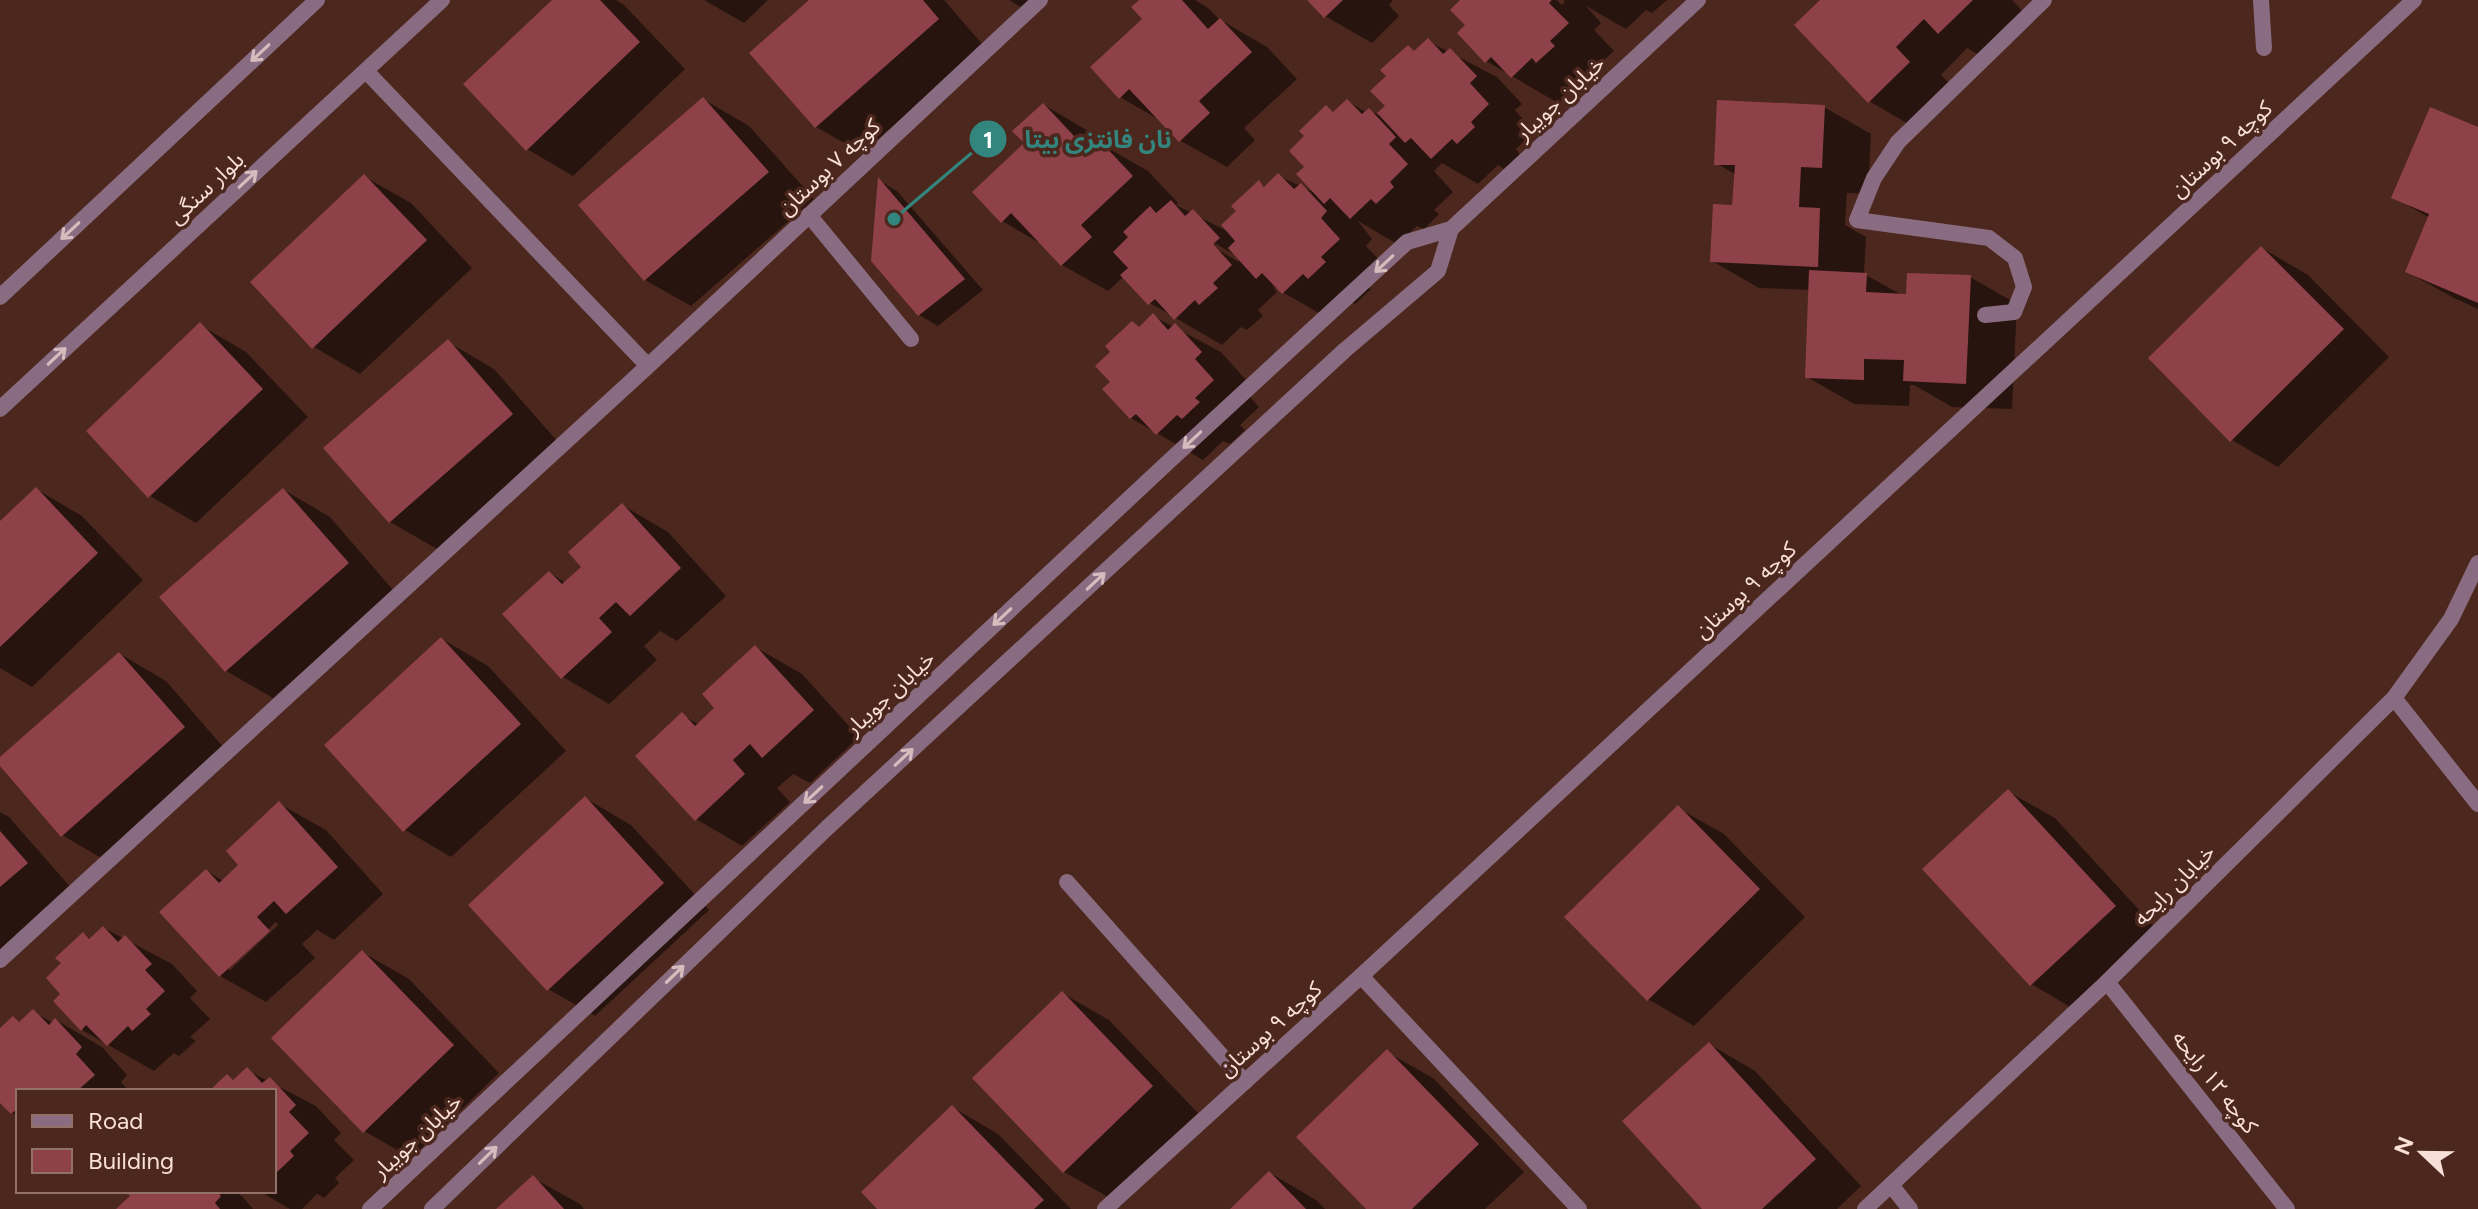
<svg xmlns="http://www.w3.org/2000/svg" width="2478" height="1209" font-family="Figtree,'Noto Sans Arabic',sans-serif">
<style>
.shadow{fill:#0007;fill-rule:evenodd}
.building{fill:#8f4149}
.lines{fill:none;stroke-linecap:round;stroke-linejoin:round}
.minor{stroke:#896c81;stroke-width:16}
.tertiary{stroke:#896c81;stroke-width:16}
.oneway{stroke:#d7bcbe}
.labels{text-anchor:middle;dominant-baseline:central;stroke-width:7;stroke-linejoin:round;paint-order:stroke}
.street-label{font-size:22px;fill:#f8dfd8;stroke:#4c271d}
.leader{fill:none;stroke:#32867e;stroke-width:3}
.callout-dot{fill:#32867e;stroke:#4c271d;stroke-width:3}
.mark-label{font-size:24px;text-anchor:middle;font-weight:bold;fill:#fff}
.callout-label{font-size:24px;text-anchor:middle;font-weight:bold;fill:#32867e;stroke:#4c271d;stroke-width:7;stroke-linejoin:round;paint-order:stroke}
</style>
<rect width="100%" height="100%" fill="#4c271d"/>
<!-- shadow -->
<path class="shadow" d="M554,0H616L624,5L685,69L573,176L527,149Z
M704,0H768L744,23Z
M812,0H944L984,46L862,153L816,127Z
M1009,0H1041L1029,12Z
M1142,0H1195L1208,8L1219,19L1267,47L1297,79L1244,128L1255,140L1227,167L1181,141L1163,122L1120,97L1145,19Z
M1310,0H1393L1389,5L1399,16L1372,43L1325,16Z
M1463,0H1557L1562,5L1565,2L1563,0H1667L1652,13L1646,10L1626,29L1586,6L1601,23L1594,30L1614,51L1595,68L1600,74L1584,88L1578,85L1558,103L1486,61L1467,25Z
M1823,0H2012L2029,18L1986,59L1967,48L1941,75L1955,89L1915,128L1869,101Z
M1428,41L1497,77L1522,104L1515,110L1534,132L1516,149L1520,155L1504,169L1498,165L1478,184L1442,163L1434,171L1453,192L1434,210L1439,214L1424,229L1417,226L1397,244L1358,221L1372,239L1366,246L1385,266L1366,285L1371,289L1355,304L1349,300L1329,319L1272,286L1277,292L1258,310L1263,316L1247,330L1241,327L1222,345L1150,303L1124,276L1108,291L1062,265L1045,246L1002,221L1027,143L1044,105L1090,132L1101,144L1148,171L1178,203L1176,205L1229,232L1239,211L1259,183L1267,187L1279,176L1315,193L1306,167L1307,136L1326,108L1335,113L1347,101L1367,113L1369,110L1378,115L1388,106L1389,76L1408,47L1416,52ZM1205,238L1239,257V262L1203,241Z
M703,99L749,126L814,199L691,306L645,280Z
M1824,107L1871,134L1868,194L1847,193L1845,225L1866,237L1864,274L1904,296L1970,277L2017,304L2012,409L1952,407L1914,385H1910L1909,406L1854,404L1807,377L1811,290L1759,288L1712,261L1734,207L1736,175L1716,163Z
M2478,129V309L2454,298L2407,272L2430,218L2393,197Z
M365,177L411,203L472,268L360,374L314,347Z
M880,181L897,191L983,290L938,326L919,315Z
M2262,248L2308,275L2389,357L2278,467L2232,440Z
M1153,316L1221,352L1246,380L1240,386L1259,407L1240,425L1245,430L1230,444L1223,441L1203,460L1131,418L1112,382L1113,352L1132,323L1141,328Z
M200,325L246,352L308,417L196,523L150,496Z
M448,342L494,369L558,442L437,549L390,522L326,448Z
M36,489L82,516L143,580L32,687L0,668V524Z
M284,490L330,517L394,591L273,698L226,671L162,597Z
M622,505L668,532L726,596L677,641L660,631L644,646L657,660L609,704L563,677L550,573L566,583L584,567Z
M442,639L488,666L566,751L451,857L405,830Z
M755,647L802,674L859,737L810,783L793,774L777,788L790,802L742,846L696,819L682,715L700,725L717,708Z
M120,654L166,681L230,755L108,862L62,835L0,763V760Z
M2009,792L2055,818L2161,934L2077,1011L2031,984Z
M585,798L631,825L709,910L595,1016L548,989Z
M280,804L326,830L383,894L334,940L317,930L302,944L315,958L266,1002L220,976L207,871L223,881L241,865ZM276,922L278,925L229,971V965Z
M1678,808L1724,834L1805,917L1694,1026L1648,999Z
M0,812L9,817L73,890L0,954Z
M104,928L172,964L197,991L190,998L210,1019L190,1037L196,1041L179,1056L174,1053L154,1071L82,1030L63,994L64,964L83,935L91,939Z
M362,952L409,979L499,1073L411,1158L364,1131Z
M1062,993L1109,1020L1198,1113L1110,1198L1064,1172Z
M33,1012L53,1023L56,1020L102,1047L127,1075L121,1082L129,1091H18V1116L12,1113L0,1100V1031L13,1018L21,1023Z
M1709,1044L1755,1071L1861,1186L1837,1209H1705Z
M1387,1052L1433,1078L1524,1172L1485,1209H1368Z
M247,1070L316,1106L341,1133L334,1140L354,1160L335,1178L339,1183L324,1198L317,1194L302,1209H290L259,1191H274V1091H212L228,1076L235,1081Z
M952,1107L998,1134L1071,1209H880Z
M1270,1173L1316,1200L1325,1209H1233Z
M533,1178L580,1204L584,1209H499Z
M128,1191H232L242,1196L253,1209H119L133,1196Z"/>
<!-- building -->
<path class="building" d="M552,0H600L640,42L526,151L463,84Z
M809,0H923L939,19L815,128L749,53Z
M1139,0H1182L1208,29L1220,18L1252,52L1199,101L1210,113L1179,142L1129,89L1119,99L1090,67L1142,19L1131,7Z
M1307,0H1343L1324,18Z
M1460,0H1552L1549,3L1569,23L1550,41L1555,46L1536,63L1532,58L1511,78L1491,57L1485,63L1457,33L1465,25L1450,10Z
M1820,0H1973L1938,34L1924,19L1896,47L1910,62L1868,103L1794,25Z
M1428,38L1443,54L1450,48L1477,76L1470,83L1489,104L1471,122L1475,127L1457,144L1452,139L1431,159L1411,138L1405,143L1377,113L1385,106L1370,91L1386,76L1380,70L1408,45L1414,51Z
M703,97L769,172L644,281L578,205Z
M1347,99L1362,114L1369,108L1396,137L1389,144L1408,164L1390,182L1394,187L1376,204L1371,199L1350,219L1330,198L1324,204L1296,174L1304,167L1289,151L1304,136L1299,131L1326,105L1333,112Z
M1717,100L1825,105L1822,168L1801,167L1799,207L1820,208L1818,267L1710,262L1713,204L1732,205L1735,165H1714Z
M1043,103L1090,153L1101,142L1133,176L1081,225L1092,237L1061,266L1011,213L1001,223L972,192L1024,143L1012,131Z
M2430,107L2478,127V303L2405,272L2429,214L2391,198Z
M1278,173L1294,189L1301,183L1327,211L1321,218L1340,239L1321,257L1326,262L1308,279L1303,274L1282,294L1262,273L1256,279L1228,248L1235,241L1221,225L1236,211L1231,206L1259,180L1264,187Z
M364,174L427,240L312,349L250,282Z
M878,177L965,279L918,316L871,261Z
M1171,200L1185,216L1193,209L1220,238L1213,244L1232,265L1213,283L1218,288L1199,305L1195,300L1174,320L1155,299L1148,305L1120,275L1128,268L1113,252L1128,237L1123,232L1150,206L1156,213Z
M2261,246L2344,329L2230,442L2148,358Z
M1809,270L1867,273L1866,292L1906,294L1907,273L1971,275L1966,384L1903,381L1904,360L1864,359V380L1805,378Z
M1153,313L1168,330L1175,323L1202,352L1195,359L1214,380L1195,398L1200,402L1182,419L1177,415L1156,435L1136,414L1130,419L1102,389L1110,382L1095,366L1110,352L1105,346L1132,321L1139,327Z
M200,322L263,389L148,498L86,431Z
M448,339L513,414L389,523L323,448Z
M36,487L98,553L0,647V521Z
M283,488L349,563L225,672L159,597Z
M622,503L681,568L630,616L616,602L599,618L612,632L561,679L502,614L549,571L562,584L581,567L568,552Z
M441,637L521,724L403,832L324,745Z
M755,645L814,710L762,758L750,744L733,760L745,774L695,821L635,756L682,712L695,726L714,708L702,694Z
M119,652L185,727L61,837L0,766V757Z
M2008,789L2116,906L2030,986L1922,869Z
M585,796L664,883L547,991L468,905Z
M279,801L338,867L286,914L274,901L257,917L270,931L219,977L159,912L206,869L219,883L238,865L226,851Z
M1678,805L1760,889L1647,1001L1564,917Z
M0,831L28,863L0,887Z
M103,926L118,942L125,935L152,964L145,970L165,991L146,1009L151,1014L132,1031L128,1026L107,1046L86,1025L81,1031L53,1001L60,994L46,978L61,963L55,958L83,932L89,939Z
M362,950L454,1045L363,1133L271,1038Z
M1062,991L1153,1086L1063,1173L972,1078Z
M33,1009L49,1025L55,1018L82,1047L76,1054L95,1075L77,1091H18V1108L11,1114L0,1103V1028L13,1016L19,1022Z
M1709,1042L1816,1159L1762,1209H1702L1622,1121Z
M1387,1049L1479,1144L1412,1209H1366L1296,1137Z
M247,1067L262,1083L270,1077L296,1105L289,1112L309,1133L290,1151L294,1156L276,1173L274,1170V1091H209L227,1074L233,1080Z
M952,1105L1044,1200L1034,1209H877L861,1192Z
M1269,1171L1306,1209H1230Z
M533,1175L564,1209H496Z
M126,1191H217L221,1196L215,1203L220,1209H116L130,1196Z"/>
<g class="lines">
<!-- minor -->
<path class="minor" d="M2261,0L2264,48
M366,71L648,366
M809,215L911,339
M1985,315L2014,312L2024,287L2015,258L1989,238L1857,220L1874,178L1898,142L2044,0
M2394,698L2478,804
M1067,882L1245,1082
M0,960L648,366L1040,0
M1361,976L1579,1209
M2107,982L2287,1209
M1891,1185L1910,1209
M1105,1209L1361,976L2414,0"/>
<!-- tertiary -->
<path class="tertiary" d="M0,297L317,0
M0,409L442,0
M370,1209L1166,464L1407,242L1451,229L1698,0
M432,1209L827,828L1345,350L1438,271L1451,229
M1865,1209L2107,982L2394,698L2451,619L2478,563"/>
</g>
<!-- one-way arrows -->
<defs><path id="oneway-shaft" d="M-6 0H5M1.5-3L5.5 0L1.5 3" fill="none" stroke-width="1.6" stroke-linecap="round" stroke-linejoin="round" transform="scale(2)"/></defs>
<g class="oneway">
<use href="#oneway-shaft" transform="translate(260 53) rotate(137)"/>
<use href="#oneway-shaft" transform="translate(248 179) rotate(-43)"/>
<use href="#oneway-shaft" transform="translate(70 231) rotate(137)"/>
<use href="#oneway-shaft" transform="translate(1384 264) rotate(137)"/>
<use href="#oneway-shaft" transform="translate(57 356) rotate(-43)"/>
<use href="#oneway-shaft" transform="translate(1192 440) rotate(137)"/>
<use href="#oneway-shaft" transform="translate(1096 581) rotate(-43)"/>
<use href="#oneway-shaft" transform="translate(1002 617) rotate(137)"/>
<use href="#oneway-shaft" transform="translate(904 757) rotate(-43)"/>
<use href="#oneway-shaft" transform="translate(813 795) rotate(137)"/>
<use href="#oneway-shaft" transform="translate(675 974) rotate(-44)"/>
<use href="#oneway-shaft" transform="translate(488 1155) rotate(-44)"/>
</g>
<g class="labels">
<!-- street labels -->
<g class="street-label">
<text transform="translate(1560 98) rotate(-43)">خیابان جویبار</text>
<text transform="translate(2221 149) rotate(-43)">کوچه ۹ بوستان</text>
<text transform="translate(829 167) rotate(-43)">کوچه ۷ بوستان</text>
<text transform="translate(206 188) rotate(-43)">بلوار سنگی</text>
<text transform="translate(1745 590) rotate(-43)">کوچه ۹ بوستان</text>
<text transform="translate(890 693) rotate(-43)">خیابان جویبار</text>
<text transform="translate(2174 885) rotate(-45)">خیابان رایحه</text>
<text transform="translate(1270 1029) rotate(-42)">کوچه ۹ بوستان</text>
<text transform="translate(2215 1082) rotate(52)">کوچه ۱۲ رایحه</text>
<text transform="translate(417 1136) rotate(-43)">خیابان جویبار</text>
</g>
</g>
<!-- callouts -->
<path class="leader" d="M894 219L988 139"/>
<g class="callout-dot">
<circle cx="894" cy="219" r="8"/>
<circle cx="988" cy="139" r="20"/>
</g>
<g class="mark-label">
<text x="988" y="148">1</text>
</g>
<g class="callout-label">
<text x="1098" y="148">نان فانتزی بیتا</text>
</g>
<!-- legend -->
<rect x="16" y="1089" width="260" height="104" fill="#4c271d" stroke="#917168" stroke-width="2"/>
<rect x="32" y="1115" width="40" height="12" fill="#896c81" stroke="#917168" stroke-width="2"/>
<text x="88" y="1129" font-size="24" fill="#f8dfd8">Road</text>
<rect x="32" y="1149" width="40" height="24" fill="#8f4149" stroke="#917168" stroke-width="2"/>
<text x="88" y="1169" font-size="24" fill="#f8dfd8">Building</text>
<!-- north arrow -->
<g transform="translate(2422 1153) rotate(292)" stroke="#4c271d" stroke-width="6" paint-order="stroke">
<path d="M0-6L14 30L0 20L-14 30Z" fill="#f8dfd8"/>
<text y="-12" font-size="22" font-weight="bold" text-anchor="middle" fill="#f8dfd8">N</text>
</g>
</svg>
